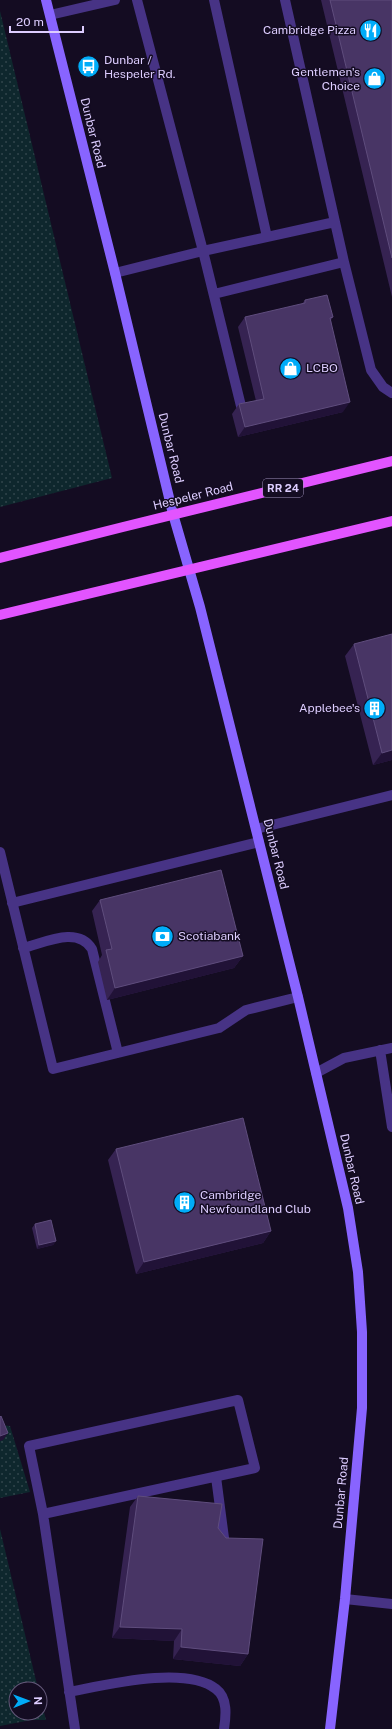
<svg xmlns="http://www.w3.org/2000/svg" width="392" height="1729" font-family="'Public Sans',sans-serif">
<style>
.grass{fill:url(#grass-dots)}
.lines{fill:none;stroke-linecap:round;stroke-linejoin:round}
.lane{stroke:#473385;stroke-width:10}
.secondary{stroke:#8864ff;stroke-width:10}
.primary{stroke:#e254ff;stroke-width:10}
.wall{fill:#362352}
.shaded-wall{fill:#211237}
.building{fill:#483565;stroke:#5f4d7d}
.labels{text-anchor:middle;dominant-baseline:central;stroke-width:3;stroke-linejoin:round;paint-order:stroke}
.shield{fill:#140c22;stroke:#a193bd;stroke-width:1}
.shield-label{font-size:11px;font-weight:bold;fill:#ddcdff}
.poi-label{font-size:12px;fill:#ddcdff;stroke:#140c22;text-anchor:start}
.street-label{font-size:12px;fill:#ddcdff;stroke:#140c22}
</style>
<defs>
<pattern id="grass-dots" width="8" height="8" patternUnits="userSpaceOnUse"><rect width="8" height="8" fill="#0e272d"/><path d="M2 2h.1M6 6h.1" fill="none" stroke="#31454c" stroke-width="1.8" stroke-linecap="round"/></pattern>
</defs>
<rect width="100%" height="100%" fill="#140c22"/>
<!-- grass -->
<path class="grass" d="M0,11L112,478L0,507Z
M0,1425L10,1426L30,1492L0,1498Z
M0,1529L38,1689H16V1713H40V1697L46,1720H31L0,1726Z"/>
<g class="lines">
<!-- lane -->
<path class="lane" d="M137,0L203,251L241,406
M214,0L267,237
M285,0L344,262L371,370L383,387L392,393
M50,15L115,0
M115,273L203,251L335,222
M214,294L344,262
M256,829L392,795
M0,852L53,1069L219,1028L246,1010L298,997
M12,903L259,842
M23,948C46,942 78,926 92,949L118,1053
M380,1050L392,1127
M316,1073L344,1058L392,1048
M216,1477L224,1538
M43,1514L29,1446L238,1400L255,1468L43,1514L75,1729
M345,1599L392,1604
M69,1692C106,1685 185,1665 216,1689C228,1698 226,1716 224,1729"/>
<!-- secondary -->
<path class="secondary" d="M46,0L115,273L173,514L200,607L298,997L348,1208L358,1272L362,1332V1408L345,1599L330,1729"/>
<!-- primary -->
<path class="primary" d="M0,558L123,527L392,461
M0,615L392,521"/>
</g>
<!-- wall -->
<path class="wall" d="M321,0H392V297Z
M305,300L333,317L331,320L343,412L238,437L232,414L239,404L256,401L238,327L245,317L302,304Z
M354,644L392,760L373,765L345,656Z
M100,900L243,956L234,968L107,1000L98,962L102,955L92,911Z
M116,1149L271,1231L263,1243L136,1274L108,1160Z
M35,1224L56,1241L53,1245L37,1249L32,1228Z
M138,1496L218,1528L248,1654L240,1666L173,1659L174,1641L112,1638L130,1507Z"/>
<!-- shaded-wall -->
<path class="shaded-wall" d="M350,402L343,412L238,437L245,427Z
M392,750V760L373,765L382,753Z
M243,956L234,968L107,1000L115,988Z
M271,1231L263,1243L136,1274L144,1262Z
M56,1241L53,1245L37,1249L39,1245Z
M8,1433L3,1440L0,1441V1436Z
M120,1627L182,1629L174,1641L112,1638Z
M181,1647L248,1654L240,1666L173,1659Z"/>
<!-- building -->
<path class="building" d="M330,0H392V258Z
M327,295L333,317L330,318L350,402L245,427L239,404L264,399L245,317L305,303V300Z
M392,634V750L382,753L354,644Z
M221,870L243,956L115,988L106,950L112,949L100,900Z
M243,1118L271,1231L144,1262L116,1149Z
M51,1220L56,1241L39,1245L35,1224Z
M1,1416L8,1433L0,1436V1417Z
M138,1496L222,1504L218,1528L226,1538L263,1539L248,1654L181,1647L182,1629L120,1627Z"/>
<!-- icons -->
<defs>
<symbol id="restaurant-disc" viewBox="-11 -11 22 22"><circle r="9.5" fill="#00acf8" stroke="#140c22"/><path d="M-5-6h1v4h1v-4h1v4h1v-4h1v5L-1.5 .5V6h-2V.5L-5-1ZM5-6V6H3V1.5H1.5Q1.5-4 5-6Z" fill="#fff"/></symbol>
<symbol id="bus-disc" viewBox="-11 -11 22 22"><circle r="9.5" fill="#00acf8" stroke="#140c22"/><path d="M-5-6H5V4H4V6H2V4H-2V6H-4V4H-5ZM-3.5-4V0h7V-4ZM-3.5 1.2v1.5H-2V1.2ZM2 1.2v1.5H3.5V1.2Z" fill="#fff"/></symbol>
<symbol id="shop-disc" viewBox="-11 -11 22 22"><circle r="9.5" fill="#00acf8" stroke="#140c22"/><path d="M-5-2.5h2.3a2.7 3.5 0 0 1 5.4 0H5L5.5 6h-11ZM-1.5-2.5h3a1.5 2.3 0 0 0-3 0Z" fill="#fff"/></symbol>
<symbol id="building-disc" viewBox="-11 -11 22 22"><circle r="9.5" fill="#00acf8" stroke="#140c22"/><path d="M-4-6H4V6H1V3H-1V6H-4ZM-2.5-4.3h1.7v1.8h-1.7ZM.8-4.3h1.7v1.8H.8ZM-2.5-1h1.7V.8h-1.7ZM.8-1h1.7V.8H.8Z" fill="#fff"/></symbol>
<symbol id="bank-disc" viewBox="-11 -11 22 22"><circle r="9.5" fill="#00acf8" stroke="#140c22"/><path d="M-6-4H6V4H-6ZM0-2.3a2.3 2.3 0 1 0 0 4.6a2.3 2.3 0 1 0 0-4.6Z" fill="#fff"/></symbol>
</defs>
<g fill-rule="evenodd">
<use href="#restaurant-disc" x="358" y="18" width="25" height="25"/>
<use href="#bus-disc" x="76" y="54" width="25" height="25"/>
<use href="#shop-disc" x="362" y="66" width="25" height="25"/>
<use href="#shop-disc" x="278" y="356" width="25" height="25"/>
<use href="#building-disc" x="362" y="696" width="25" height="25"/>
<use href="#bank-disc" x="150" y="924" width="25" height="25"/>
<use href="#building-disc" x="172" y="1190" width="25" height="25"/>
</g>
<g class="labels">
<!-- shield labels -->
<rect class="shield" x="263" y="479" width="40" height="18" rx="3"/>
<g class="shield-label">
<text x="283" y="488">RR 24</text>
</g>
<!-- poi labels -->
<g class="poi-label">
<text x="356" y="30" text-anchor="end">Cambridge Pizza</text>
<text x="104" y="60">Dunbar /<tspan x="104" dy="14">Hespeler Rd.</tspan></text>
<text x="360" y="72" text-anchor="end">Gentlemen's<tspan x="360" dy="14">Choice</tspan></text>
<text x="306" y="368">LCBO</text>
<text x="360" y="708" text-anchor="end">Applebee's</text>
<text x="178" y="936">Scotiabank</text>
<text x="200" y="1195">Cambridge<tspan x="200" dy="14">Newfoundland Club</tspan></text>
</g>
<!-- street labels -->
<g class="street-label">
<text transform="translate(93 133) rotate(76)">Dunbar Road</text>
<text transform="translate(171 448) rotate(76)">Dunbar Road</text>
<text transform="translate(193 496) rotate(-14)">Hespeler Road</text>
<text transform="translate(276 854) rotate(76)">Dunbar Road</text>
<text transform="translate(352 1169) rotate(77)">Dunbar Road</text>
<text transform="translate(341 1493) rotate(-85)">Dunbar Road</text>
</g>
</g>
<!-- north arrow -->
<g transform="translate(28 1701) rotate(89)"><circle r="19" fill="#140c22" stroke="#64597a"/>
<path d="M0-3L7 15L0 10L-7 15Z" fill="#00acf8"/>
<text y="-6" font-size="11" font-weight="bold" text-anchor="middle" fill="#ddcdff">N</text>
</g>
<!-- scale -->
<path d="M10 26v6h73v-6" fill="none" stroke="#ddcdff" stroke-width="2"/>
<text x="16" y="26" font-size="12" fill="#ddcdff" stroke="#140c22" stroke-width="3" paint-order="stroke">20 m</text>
</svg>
